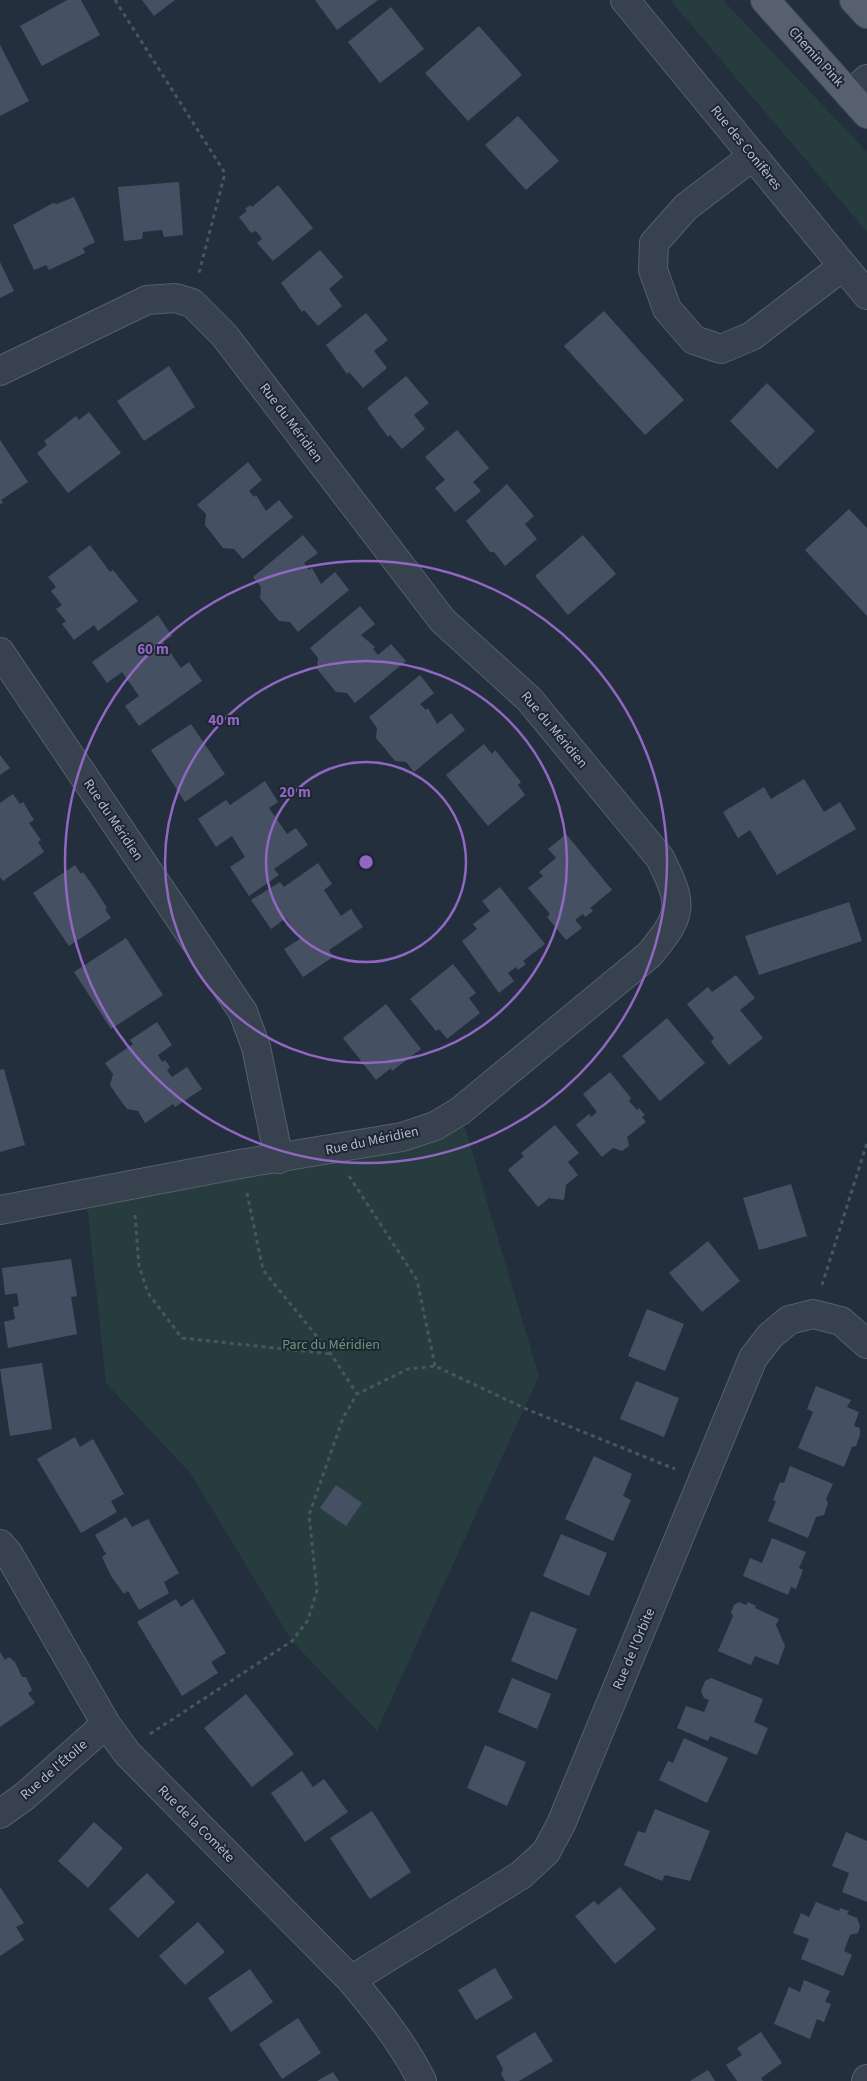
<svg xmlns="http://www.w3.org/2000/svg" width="867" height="2081" font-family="'Source Sans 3',sans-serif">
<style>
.green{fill:#263c3f}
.building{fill:#455162}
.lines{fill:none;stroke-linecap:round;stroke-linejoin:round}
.minor-casing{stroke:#565f6c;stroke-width:30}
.major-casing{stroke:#414a57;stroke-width:30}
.path{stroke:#44595c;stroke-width:3;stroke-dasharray:4 4;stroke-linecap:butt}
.minor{stroke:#38414e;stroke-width:28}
.major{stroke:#56606e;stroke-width:28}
.ring{fill:none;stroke:#9266c3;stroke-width:2.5}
.labels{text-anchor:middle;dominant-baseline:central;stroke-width:4;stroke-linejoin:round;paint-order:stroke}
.street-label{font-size:14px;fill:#b4bcc9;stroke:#1d2633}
.park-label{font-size:14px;fill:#6b9a76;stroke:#1d2633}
.centre{fill:#9266c3;stroke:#1d2633;stroke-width:2.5}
.ring-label{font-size:15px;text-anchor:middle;font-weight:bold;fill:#9266c3;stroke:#1d2633;stroke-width:4;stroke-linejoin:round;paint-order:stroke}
</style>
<rect width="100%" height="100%" fill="#242f3e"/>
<!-- green -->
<path class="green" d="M670,0H723L867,152V232Z
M460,1111L539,1376L377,1731L292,1641L191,1474L106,1383L86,1194Z"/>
<!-- building -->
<path class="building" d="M67,0H81L100,35L42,66L20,26Z
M142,0H175L154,16Z
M315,0H378L337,30Z
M391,7L424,49L380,83L348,42Z
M479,26L522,75L468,121L425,73Z
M0,45L29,101L0,116Z
M518,116L559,161L526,190L485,145Z
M179,182L183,235L164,237L162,230L143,232L142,239L124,241L118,187Z
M278,185L313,228L273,261L257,243L262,239L256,231L251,233L239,217L247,211L245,209L250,205L252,207Z
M74,197L95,242L83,248L85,253L49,270L46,265L34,270L13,225L53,203L57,204Z
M320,250L343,277L329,289L342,306L318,326L304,310L302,312L281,283Z
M0,262L14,291L0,298Z
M604,311L684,400L645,435L564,346Z
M366,313L388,340L374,351L387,368L363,388L349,372L347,374L326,345Z
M169,366L195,407L144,441L117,401Z
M406,376L429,403L414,415L425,429L402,449L390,435L388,437L367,408Z
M767,383L815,431L777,469L730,421Z
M89,412L121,453L68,493L37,453L47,445L44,441L62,427L76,416L79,420Z
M457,430L489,468L473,482L481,491L455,512L435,488L445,480L425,457Z
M0,440L28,482L1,500L3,503L0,504Z
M248,462L262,480L249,491L254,497L256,495L266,511L279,500L293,517L243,559L234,549L223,548L205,525L206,514L197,505Z
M507,484L534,516L525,524L537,539L505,566L494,552H490L466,521Z
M849,509L867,528V616L805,550Z
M303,535L318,553L304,563L309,570L312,568L321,584L335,572L349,590L298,632L290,622L279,621L269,609L260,598L261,587L253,577Z
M583,535L616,574L568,615L535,576Z
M90,545L110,572L113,570L138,601L98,631L94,625L74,640L62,624L66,621L56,609L62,605L51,591L56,587L48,577Z
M360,606L375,624L361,635L375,647L373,649L378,655L391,644L406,661L355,703L347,693L336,692L317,669L318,658L310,648Z
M158,615L172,636L163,642L181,668L189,662L202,681L139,726L125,706L139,696L129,682L122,672L107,683L92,662Z
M420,675L434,693L420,704L426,710L428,708L437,724L451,713L465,730L414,772L406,762L395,761L386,750L376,738L377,728L369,717Z
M191,724L225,774L185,802L151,750Z
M484,744L492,754L495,750L521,782L518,785L525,795L488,826L446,775Z
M0,755L10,768L0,775Z
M804,779L824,812L840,802L856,829L777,875L750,830L738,838L723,812L764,787L771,799Z
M265,781L278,802L269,808L287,834L296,828L308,845L274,869L279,875L249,896L230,867L245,857L232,836L216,847L198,819L226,800L230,805Z
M13,794L20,804L23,802L34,820L29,823L41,840L38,842L44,852L3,881L0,877V803Z
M566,834L612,890L590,908L593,911L585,917L583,914L575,920L582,928L566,940L547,917L550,914L528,888L543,876L539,872L556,858L548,849Z
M318,863L332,884L324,890L341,916L351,909L363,927L329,950L333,957L303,977L284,949L300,939L293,929L286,918L271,929L251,900L280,882L284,887Z
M75,865L81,874L83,872L95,889L107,908L105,909L111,918L69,946L33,893Z
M500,887L545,944L523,961L526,964L518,970L516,967L508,973L514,981L499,993L462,941L477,929L473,924L490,911L482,901Z
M849,902L862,941L759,975L745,936Z
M126,938L163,995L111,1029L74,972Z
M453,964L476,993L469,998L480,1013L447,1039L439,1029L436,1031L410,999Z
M736,975L755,998L740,1010L763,1038L729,1065L711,1042L714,1038L687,1004L708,987L712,992Z
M386,1004L421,1049L392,1071L391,1068L376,1080L343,1038Z
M667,1018L705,1063L660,1101L622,1056Z
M157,1022L172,1045L158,1055L162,1062L165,1060L168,1064L170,1068L167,1070L172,1077L187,1067L202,1089L175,1107L173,1104L145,1123L138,1111L127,1109L118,1097L110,1085L113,1074L105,1063L133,1044L130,1040Z
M4,1069L25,1145L0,1152V1070Z
M610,1072L631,1098L629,1101L637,1110L639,1108L645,1115L642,1117L646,1122L627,1137L629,1146L622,1151L613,1148L602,1157L576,1125L589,1114L591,1117L597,1112L583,1094Z
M555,1125L579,1153L568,1162L578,1175L566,1185L564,1200L549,1198L538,1207L508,1170L524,1156L521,1153Z
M791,1184L807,1236L759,1250L743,1198Z
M708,1241L740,1281L702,1312L669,1273Z
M71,1259L77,1296L71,1297L77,1334L8,1348L4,1322L15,1319L13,1307L19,1306L17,1293L5,1295L2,1268Z
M647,1309L684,1324L665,1371L628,1356Z
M42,1363L52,1429L10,1436L0,1369Z
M636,1381L679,1398L664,1437L620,1419Z
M816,1386L851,1400L847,1407L859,1412L854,1426L860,1428V1435L856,1446L852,1447L844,1467L798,1448L813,1412L807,1409Z
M75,1437L80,1447L93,1439L124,1494L111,1501L117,1512L81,1533L37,1459Z
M594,1456L632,1474L623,1496L631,1500L613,1541L565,1519Z
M790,1466L833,1484L826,1499L828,1503L824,1515L816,1517L808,1538L768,1521L776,1501L773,1500L780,1482L784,1483Z
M336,1485L362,1503L346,1526L320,1508Z
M126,1517L132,1527L148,1519L179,1573L164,1582L169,1593L139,1610L128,1591L124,1594L111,1576L102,1557L106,1554L95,1535Z
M561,1534L607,1553L589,1596L543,1576Z
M772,1538L806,1552L799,1568L803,1570L796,1589L791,1587L788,1595L743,1576L750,1558L762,1563Z
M176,1599L181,1607L193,1599L226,1653L211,1662L218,1673L182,1696L137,1622Z
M739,1602L746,1605L748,1602L756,1606L755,1608L779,1619L776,1625L785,1646L778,1665L755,1656L751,1665L718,1651L733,1616L731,1612L734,1605Z
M531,1611L577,1629L557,1680L511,1661Z
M0,1652L5,1660L9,1657L15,1662L22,1677H26L32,1690L28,1693L35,1703L0,1727Z
M512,1678L551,1694L537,1729L498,1712Z
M711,1678L763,1699L754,1722L768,1728L757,1755L710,1736L708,1741L677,1728L686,1706L704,1712L709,1700L704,1698L701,1691L705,1681Z
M246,1694L294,1754L252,1787L204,1728Z
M684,1738L728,1758L707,1803L659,1780L668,1761L673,1763Z
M485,1745L526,1762L507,1806L467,1788Z
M302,1771L313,1787L324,1779L348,1812L305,1842L271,1793Z
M655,1809L710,1831L690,1881L665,1875L662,1881L624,1865L638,1831L645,1833Z
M372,1811L411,1872L370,1899L330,1838Z
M94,1822L123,1848L88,1888L58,1861Z
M846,1832L867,1841V1902L842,1892L849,1873L832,1866Z
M147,1873L175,1902L138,1938L109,1909Z
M0,1887L24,1923L16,1927L24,1940L0,1956Z
M620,1887L656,1929L615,1964L575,1916L594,1901L598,1905Z
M816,1902L839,1911L840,1908L849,1911L847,1914L857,1918L860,1926L858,1933L850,1935L844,1951L852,1955L843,1976L801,1959L809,1939L793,1933L801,1913L809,1917Z
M198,1922L225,1952L185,1985L159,1956Z
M495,1968L513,1998L476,2020L458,1990Z
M250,1969L273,2002L231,2032L208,1998Z
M804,1980L830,1991L825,2002L831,2004L824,2022L817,2019L810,2039L774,2024L789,1987L800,1992Z
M298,2018L321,2053L282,2079L259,2044Z
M535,2032L553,2061L519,2081H505L501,2074L503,2069L496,2056Z
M761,2032L782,2063L761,2078L763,2081H737L726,2065L742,2055L737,2048Z
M708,2070L715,2081H690Z
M333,2072L339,2081H317Z"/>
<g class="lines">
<defs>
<path id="minor" d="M625,0L867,295
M850,95L867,79
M753,156L686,207L654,243L653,270L667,309L694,340L721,349L752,336L843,266
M0,371L147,300L175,298L192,303L224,335L443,621L529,699L660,858C684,906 683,914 649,955L460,1111L435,1126L402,1137L240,1164L0,1210
M0,652L243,1012L256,1047L279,1159
M0,1544L8,1553L106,1724L127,1753L351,1980C378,2012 403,2043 422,2081
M0,1814L25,1796L106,1724
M351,1980L521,1875L546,1852L561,1824L753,1358L770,1336L789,1320L813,1314L841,1321L867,1344
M866,2081L867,2079"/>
<path id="major" d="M765,0L867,114
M854,0L867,14"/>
</defs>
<!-- minor casing -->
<use href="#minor" class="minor-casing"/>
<!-- major casing -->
<use href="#major" class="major-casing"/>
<!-- path -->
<path class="path" d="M115,0L225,173L199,273
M349,1176L417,1280L435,1366
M247,1193L263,1270L331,1354L357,1394
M135,1215L139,1266L148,1293L182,1338L331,1354
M822,1285L867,1143
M150,1734L292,1641L308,1620L317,1590L309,1515L343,1418L357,1394L408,1369L435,1366L524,1408L675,1469"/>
<!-- minor -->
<use href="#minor" class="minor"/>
<!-- major -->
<use href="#major" class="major"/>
</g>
<!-- distance rings -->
<g class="ring">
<circle cx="366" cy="862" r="100"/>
<circle cx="366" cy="862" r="201"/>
<circle cx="366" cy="862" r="301"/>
</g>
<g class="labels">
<!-- street labels -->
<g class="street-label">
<text transform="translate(816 57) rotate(48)">Chemin Pink</text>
<text transform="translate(746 148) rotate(51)">Rue des Conifères</text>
<text transform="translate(291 423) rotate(53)">Rue du Méridien</text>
<text transform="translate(554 730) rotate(50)">Rue du Méridien</text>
<text transform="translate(113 820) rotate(56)">Rue du Méridien</text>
<text transform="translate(372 1141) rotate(-12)">Rue du Méridien</text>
<text transform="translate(634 1649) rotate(-67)">Rue de l'Orbite</text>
<text transform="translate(54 1770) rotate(-41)">Rue de l'Étoile</text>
<text transform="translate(196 1824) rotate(45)">Rue de la Comète</text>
</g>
<!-- park labels -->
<g class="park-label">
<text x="331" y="1345">Parc du Méridien</text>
</g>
</g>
<circle cx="366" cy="862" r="8" class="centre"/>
<g class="ring-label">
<text x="153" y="654">60 m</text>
<text x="224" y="725">40 m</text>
<text x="295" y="797">20 m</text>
</g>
</svg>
